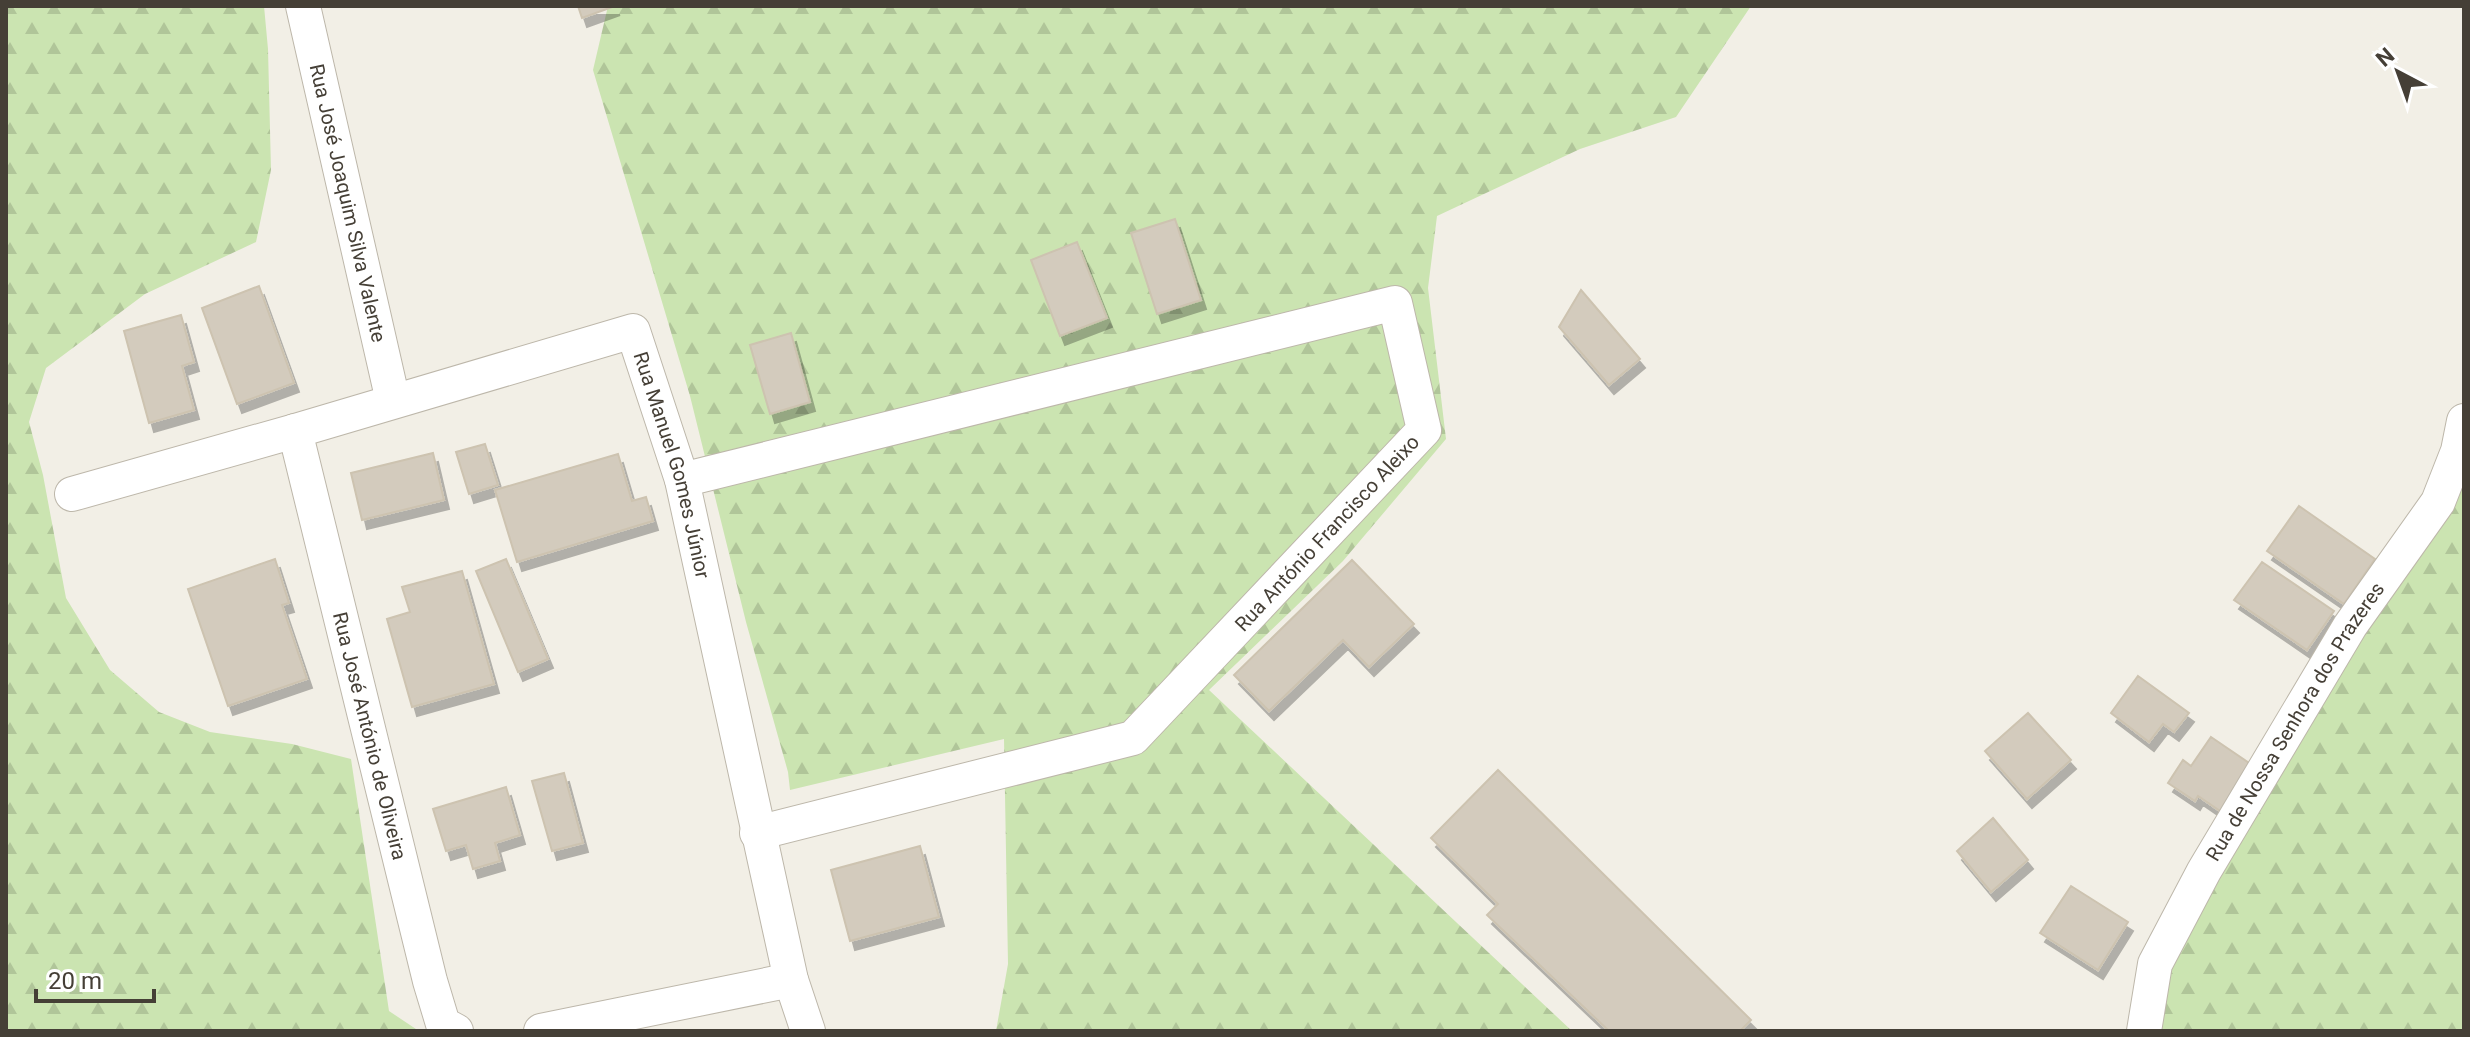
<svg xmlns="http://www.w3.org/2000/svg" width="2470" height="1037" font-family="Roboto,sans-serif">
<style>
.forest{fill:url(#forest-firs)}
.building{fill:#d3cbbd;stroke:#cdc3b0;stroke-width:2;filter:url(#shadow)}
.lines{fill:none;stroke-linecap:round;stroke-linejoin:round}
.street-casing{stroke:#bdb7aa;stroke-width:36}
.street{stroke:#fff;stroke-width:34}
.labels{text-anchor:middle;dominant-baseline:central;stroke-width:6;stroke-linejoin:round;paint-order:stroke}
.street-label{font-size:20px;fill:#453f36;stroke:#fff}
</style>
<defs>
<pattern id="forest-firs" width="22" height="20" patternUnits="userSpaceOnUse" patternTransform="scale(2)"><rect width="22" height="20" fill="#cbe4b1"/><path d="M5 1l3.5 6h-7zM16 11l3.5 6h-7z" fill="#b0c599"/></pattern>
<filter id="shadow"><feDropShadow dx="5" dy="9" stdDeviation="0" flood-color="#0004"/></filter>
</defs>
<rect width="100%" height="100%" fill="#f2efe6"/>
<!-- forest -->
<path class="forest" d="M6,6H264L268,49L271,170L256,242L145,294L46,368L29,422L43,475L66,598L110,670L159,712L210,732L292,744L351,759L389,1011L419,1031H6Z
M608,6H1751L1676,117L1580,149L1437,216L1428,288L1446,439L1343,561L1209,690L1572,1031H996L1008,964L1004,739L790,790L788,772L746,622L690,396L593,70Z
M2464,458V1031H2126L2132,1011Z"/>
<!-- building -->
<path class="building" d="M578,6H615L582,18Z
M1175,219L1201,300L1157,314L1131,233Z
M1077,242L1107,318L1060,336L1031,260Z
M259,286L294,383L237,404L202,308Z
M1581,290L1640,359L1609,385L1559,327Z
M181,315L194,362L182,366L194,410L149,423L124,331Z
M791,333L810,402L770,414L750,345Z
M485,444L498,485L469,494L456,452Z
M433,453L444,500L362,520L351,473Z
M618,454L632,501L646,497L653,521L517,562L495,490Z
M2299,506L2375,559L2344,604L2267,551Z
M275,559L289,603L282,605L307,679L228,706L188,589Z
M506,559L548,659L518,672L476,571Z
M1352,560L1414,624L1369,667L1343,640L1269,711L1234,675Z
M2262,562L2334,611L2307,650L2234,600Z
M462,571L494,684L412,707L387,619L410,612L402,587Z
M2138,676L2189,713L2174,732L2163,724L2149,742L2111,713Z
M2028,713L2071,760L2027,799L1985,751Z
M2211,737L2255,767L2223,813L2198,796L2195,801L2168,783L2183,760L2191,766Z
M1498,770L1751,1020L1740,1031H1609L1487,915L1498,904L1431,838Z
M564,773L583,843L552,851L532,781Z
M506,787L520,835L495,843L500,861L473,869L466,845L446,851L433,809Z
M1993,818L2028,860L1991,892L1957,851Z
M920,846L939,917L850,941L831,870Z
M2071,886L2128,922L2098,970L2040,933Z"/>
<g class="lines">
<defs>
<g id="street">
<path id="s1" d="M303,6L393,401"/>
<path id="s2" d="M295,431L430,981L443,1024L456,1031"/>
<path d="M682,480L1395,303L1424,430L1133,738L757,833"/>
<path id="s3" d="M72,494L295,431L633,331L682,480L791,980L808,1031"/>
<path d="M541,1031L791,980"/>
<path id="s4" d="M2144,1031L2155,964L2204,871L2350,626L2438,502L2458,451L2464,421"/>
</g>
</defs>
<!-- street casing -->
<use href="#street" class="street-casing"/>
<!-- street -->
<use href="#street" class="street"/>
</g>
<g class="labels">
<!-- street labels -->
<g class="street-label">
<text stroke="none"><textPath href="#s1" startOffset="202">Rua José Joaquim Silva Valente</textPath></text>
<text stroke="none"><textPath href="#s3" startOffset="724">Rua Manuel Gomes Júnior</textPath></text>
<text transform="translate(1327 533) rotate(-47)">Rua António Francisco Aleixo</text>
<text stroke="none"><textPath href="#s4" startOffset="348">Rua de Nossa Senhora dos Prazeres</textPath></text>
<text stroke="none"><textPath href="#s2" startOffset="314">Rua José António de Oliveira</textPath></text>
</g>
</g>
<!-- border -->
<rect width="2470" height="1037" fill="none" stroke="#453f36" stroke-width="16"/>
<!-- north arrow -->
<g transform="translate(2398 72) rotate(319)" stroke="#ffffff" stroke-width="6" paint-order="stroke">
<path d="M0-6L14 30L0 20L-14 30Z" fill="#453f36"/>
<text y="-12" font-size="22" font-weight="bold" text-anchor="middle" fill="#453f36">N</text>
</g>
<!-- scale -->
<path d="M36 989v12h118v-12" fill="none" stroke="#453f36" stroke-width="4"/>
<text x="48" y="989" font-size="24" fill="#453f36" stroke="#ffffff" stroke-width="6" paint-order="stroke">20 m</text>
</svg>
